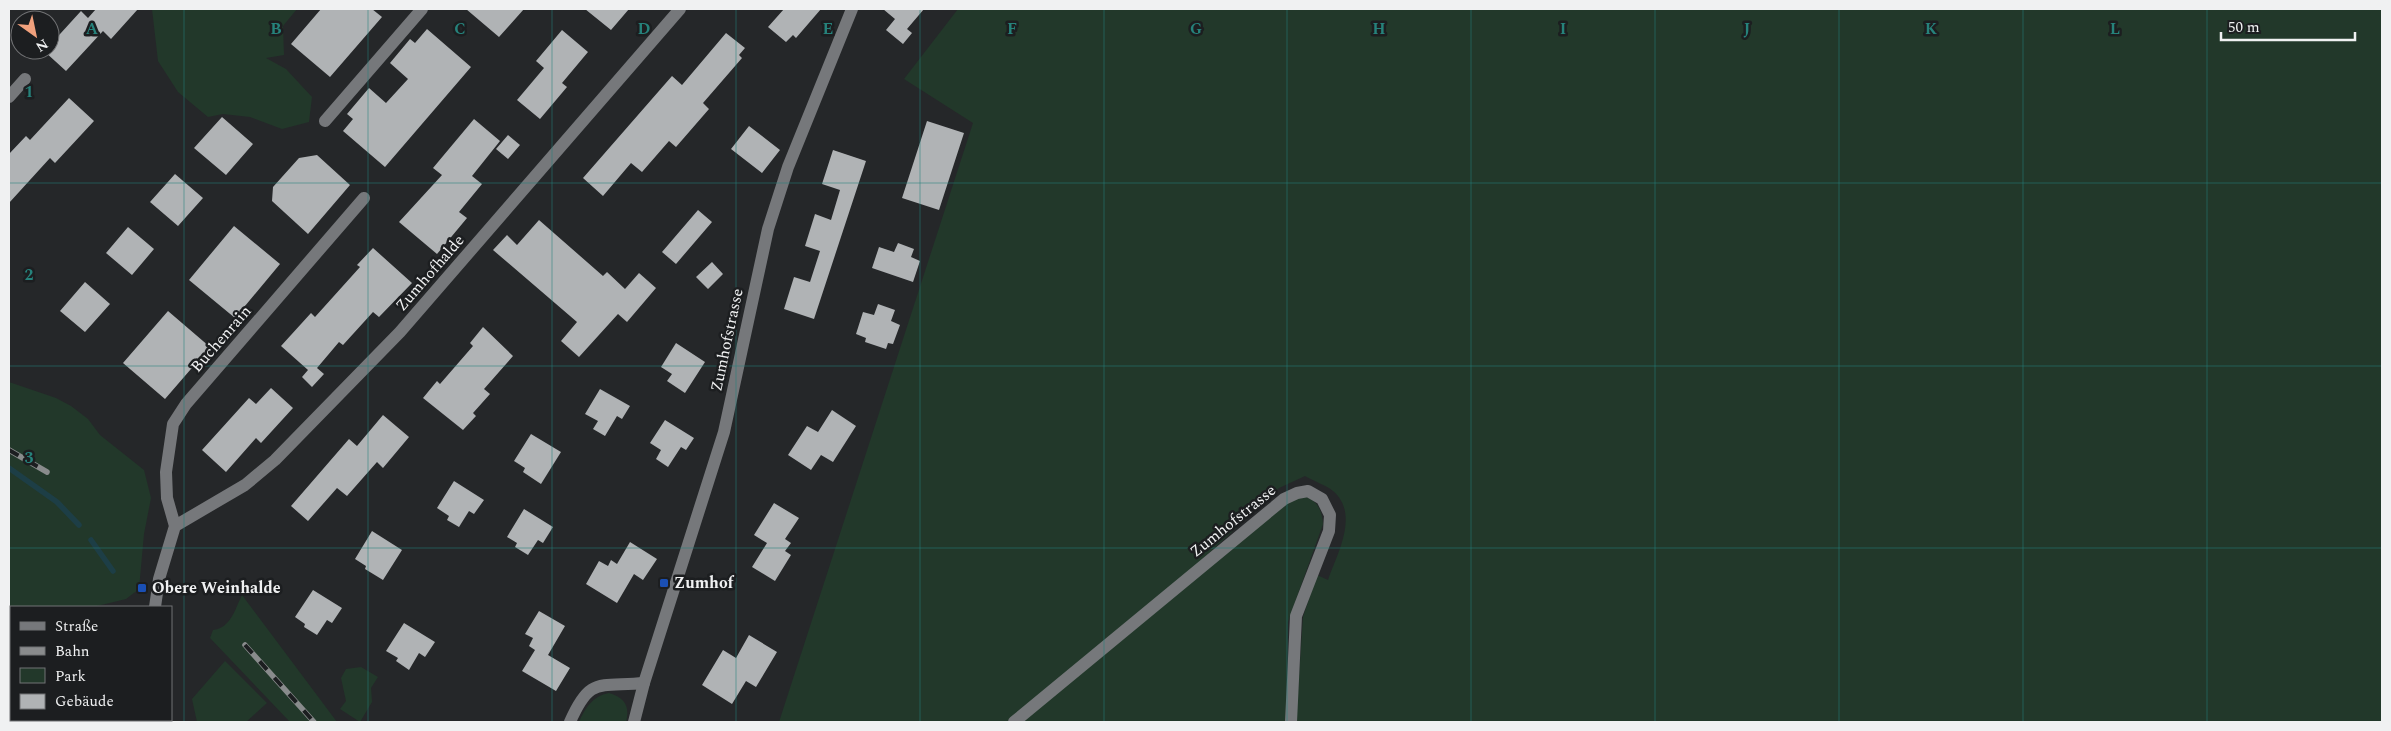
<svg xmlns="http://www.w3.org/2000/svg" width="2391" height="731" font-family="Spectral,serif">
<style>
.green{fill:#22382a}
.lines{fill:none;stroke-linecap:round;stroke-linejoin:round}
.stream{stroke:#1d3e46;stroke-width:5.5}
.building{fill:#b0b3b5}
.minor{stroke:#76787b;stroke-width:12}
.tertiary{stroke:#76787b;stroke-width:12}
.rail-casing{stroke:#898b8c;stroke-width:5.5}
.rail{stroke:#1c1e20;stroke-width:4;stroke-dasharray:11;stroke-linecap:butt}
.grid{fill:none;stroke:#26827b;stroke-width:1;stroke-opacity:0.55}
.transit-dot{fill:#1a4fb4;stroke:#1c1e20;stroke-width:2}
.labels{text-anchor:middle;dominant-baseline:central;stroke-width:5;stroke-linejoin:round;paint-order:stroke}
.street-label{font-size:16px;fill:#f0f1f2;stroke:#1c1e20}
.poi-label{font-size:16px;font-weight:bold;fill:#f0f1f2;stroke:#1c1e20;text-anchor:start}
.grid-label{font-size:16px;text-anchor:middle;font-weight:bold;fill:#26827b;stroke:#1c1e20;stroke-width:5;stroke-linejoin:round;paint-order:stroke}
</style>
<rect width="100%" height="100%" fill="#252729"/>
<!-- green -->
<path class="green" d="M152,9H297L283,26L284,55L266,58L286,69L312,97L309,122L282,129L250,117L223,114L208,117L178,92L158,61Z
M958,9H2382V722H1296L1303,617L1317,575L1328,580C1337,554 1360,514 1333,491C1326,485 1313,481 1305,476L1279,488L1177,583L1007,722H779L973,123L904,79Z
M9,382L56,398L71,406L88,419L100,435L144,470L151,498L144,534L139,589L126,599L93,607H11V698L9,709Z
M1302,496C1317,499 1322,510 1323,524L1288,622L1286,722H1021L1286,502Z
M242,595L337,722H290L210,638L213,630C231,628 235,609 242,595Z
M225,661L267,703L246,722H197L192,699Z
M361,667L378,677L371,688L372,702L360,722L340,709L346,701L341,678L346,669Z
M609,693C625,698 630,706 626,722H579C585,708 593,696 609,693Z"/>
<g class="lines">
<!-- stream -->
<path class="stream" d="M9,468L57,502L79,525
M91,540L113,571"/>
</g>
<!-- building -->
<path class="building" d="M96,9H138L111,39L103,31L66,71L44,51L50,50V45L81,11L88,18Z
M321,9H372L382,17L330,77L291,44Z
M466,9H524L499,37Z
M585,9H629L611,30Z
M784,9H821L796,38L793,35L786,42L768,27Z
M883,9H924L907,29L912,33L903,44L886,30L895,19Z
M427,29L471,67L385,167L343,131L353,119L347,114L369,88L386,103L408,79L390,63L410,39L415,43Z
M562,30L588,52L562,83L567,87L540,119L517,100L544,68L536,61Z
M726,33L745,48L739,55L742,58L703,103L709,109L676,147L669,141L642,172L631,163L603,196L583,178L672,76L682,85Z
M69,98L94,121L55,163L50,158L9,203V154L26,136L30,140Z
M222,117L253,144L226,175L194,148Z
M474,119L500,141L472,176L482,184L459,212L467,218L437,254L399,222L442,175L433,168Z
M927,121L964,133L939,210L902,198Z
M749,126L780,150L762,173L731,149Z
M508,135L520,145L508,159L496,149Z
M833,150L866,161L814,319L784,309L794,277L810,282L820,251L805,246L815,214L831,220L840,190L822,184Z
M317,155L350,185L308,234L272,201L273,187L299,158Z
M175,174L203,198L178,226L150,202Z
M698,210L712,222L676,264L662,252Z
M539,220L603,276L607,272L625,289L639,273L656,288L627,322L618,314L579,357L561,341L577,322L493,250L507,235L517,245Z
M234,226L280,264L235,318L189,280Z
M128,227L154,249L132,275L106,253Z
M898,243L914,249L911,257L920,261L913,282L872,268L879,247L894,252Z
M373,248L412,283L379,317L373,312L343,345L339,342L317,368L324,374L312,387L302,377L308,370L281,346L311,313L315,317L360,267L357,265Z
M712,262L723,274L708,289L696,277Z
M85,282L110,304L85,332L60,311Z
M878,304L895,310L891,321L900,325L893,344L888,343L886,349L865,342L866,338L856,334L863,312L874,315Z
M168,311L210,347L165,399L123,363Z
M483,327L513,356L484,389L490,394L473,413L476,416L463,430L423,398L437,381L440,384L473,346L470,343Z
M676,343L705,362L685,393L667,381L672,374L661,367Z
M271,388L293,408L261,443L256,438L226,472L202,450L249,398L256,404Z
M600,389L630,406L622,419L617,416L605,436L593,429L598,421L585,414Z
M832,410L856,426L833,462L821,455L811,470L788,455L807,426L818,432Z
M383,415L409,437L383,468L377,462L347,496L337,488L308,521L291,506L349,439L357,446Z
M665,420L694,438L686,450L681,447L668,467L656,459L661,450L650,443Z
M531,434L561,452L541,484L523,472L525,468L514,461Z
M454,481L484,500L474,514L469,511L459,527L447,520L449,516L437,508Z
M774,503L799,518L785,539L791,543L785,551L791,555L775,581L752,567L767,543L754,535Z
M524,509L553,527L543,543L538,540L528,555L515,547L517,543L507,537Z
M372,531L402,550L383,580L365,569L366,566L355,559Z
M630,542L657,559L643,580L634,574L617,603L586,584L599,561L608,566L611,560L617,564Z
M313,590L342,608L332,623L327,620L317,635L304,627L305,624L295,617Z
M539,611L565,626L548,655L570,668L556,691L522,671L535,650L529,646L533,638L525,634Z
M404,623L435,642L425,657L419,653L409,670L396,661L398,658L386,651Z
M749,635L777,652L756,687L746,681L732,704L702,685L723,650L736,658Z"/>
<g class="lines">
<!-- minor -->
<path class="minor" d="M9,97L25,79
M325,121L422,9
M175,526L245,485L275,460L400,332L680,9
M175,526L167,498L166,472L173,424L186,404L364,198
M155,607L159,579L175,526
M144,722L145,720
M570,722C590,676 599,687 644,683"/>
<!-- tertiary -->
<path class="tertiary" d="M634,722L644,683L724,432L768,229L788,167L852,9
M1014,722L1284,499L1297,493L1308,491L1322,499L1330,515L1329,531L1296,616L1291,722"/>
<defs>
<path id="rail" d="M9,450L47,472
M245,645L314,722"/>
</defs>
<!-- rail casing -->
<use href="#rail" class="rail-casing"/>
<!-- rail -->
<use href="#rail" class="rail"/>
</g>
<!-- grid -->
<path class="grid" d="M184,9V722M368,9V722M552,9V722M736,9V722M920,9V722M1104,9V722M1287,9V722M1471,9V722M1655,9V722M1839,9V722M2023,9V722M2207,9V722M9,183H2382M9,366H2382M9,548H2382"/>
<!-- markers -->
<g class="transit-dot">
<rect x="659" y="578" width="10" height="10" rx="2.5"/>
<rect x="137" y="583" width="10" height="10" rx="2.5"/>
</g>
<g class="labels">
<!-- street labels -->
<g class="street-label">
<text transform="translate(430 273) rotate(-49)">Zumhofhalde</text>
<text transform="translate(221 339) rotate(-49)">Buchenrain</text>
<text transform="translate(727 340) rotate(-78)">Zumhofstrasse</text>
<text transform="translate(1233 521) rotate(-39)">Zumhofstrasse</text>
</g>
<!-- poi labels -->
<g class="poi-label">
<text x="674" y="583">Zumhof</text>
<text x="152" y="588">Obere Weinhalde</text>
</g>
</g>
<g class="grid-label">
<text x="92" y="34">A</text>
<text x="276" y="34">B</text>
<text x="460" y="34">C</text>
<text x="644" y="34">D</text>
<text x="828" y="34">E</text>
<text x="1012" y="34">F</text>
<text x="1196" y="34">G</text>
<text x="1379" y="34">H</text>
<text x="1563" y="34">I</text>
<text x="1747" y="34">J</text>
<text x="1931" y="34">K</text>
<text x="2115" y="34">L</text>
<text x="29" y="97">1</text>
<text x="29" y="280">2</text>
<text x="29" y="463">3</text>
</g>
<!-- border -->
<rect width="2391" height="731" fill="none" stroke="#f0f1f2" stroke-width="20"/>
<!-- legend -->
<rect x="10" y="606" width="162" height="115" fill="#1c1e20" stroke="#717274"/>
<rect x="20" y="622" width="25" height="8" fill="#76787b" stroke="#717274"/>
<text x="55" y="631" font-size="15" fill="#f0f1f2">Straße</text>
<rect x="20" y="647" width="25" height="8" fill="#898b8c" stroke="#717274"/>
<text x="55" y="656" font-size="15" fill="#f0f1f2">Bahn</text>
<rect x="20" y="668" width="25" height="15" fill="#22382a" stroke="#717274"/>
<text x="55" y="681" font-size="15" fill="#f0f1f2">Park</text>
<rect x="20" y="694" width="25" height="15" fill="#b0b3b5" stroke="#717274"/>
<text x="55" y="706" font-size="15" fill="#f0f1f2">Gebäude</text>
<!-- north arrow -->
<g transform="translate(35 35) rotate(147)"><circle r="24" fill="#1c1e20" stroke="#717274"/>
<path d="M0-4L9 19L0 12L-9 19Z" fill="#f1a17d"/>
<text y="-8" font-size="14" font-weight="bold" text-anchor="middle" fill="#f0f1f2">N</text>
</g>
<!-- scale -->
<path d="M2221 32v8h134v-8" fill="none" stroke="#f0f1f2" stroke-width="2.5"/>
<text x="2228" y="32" font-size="15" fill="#f0f1f2" stroke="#1c1e20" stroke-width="4" paint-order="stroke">50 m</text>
</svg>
